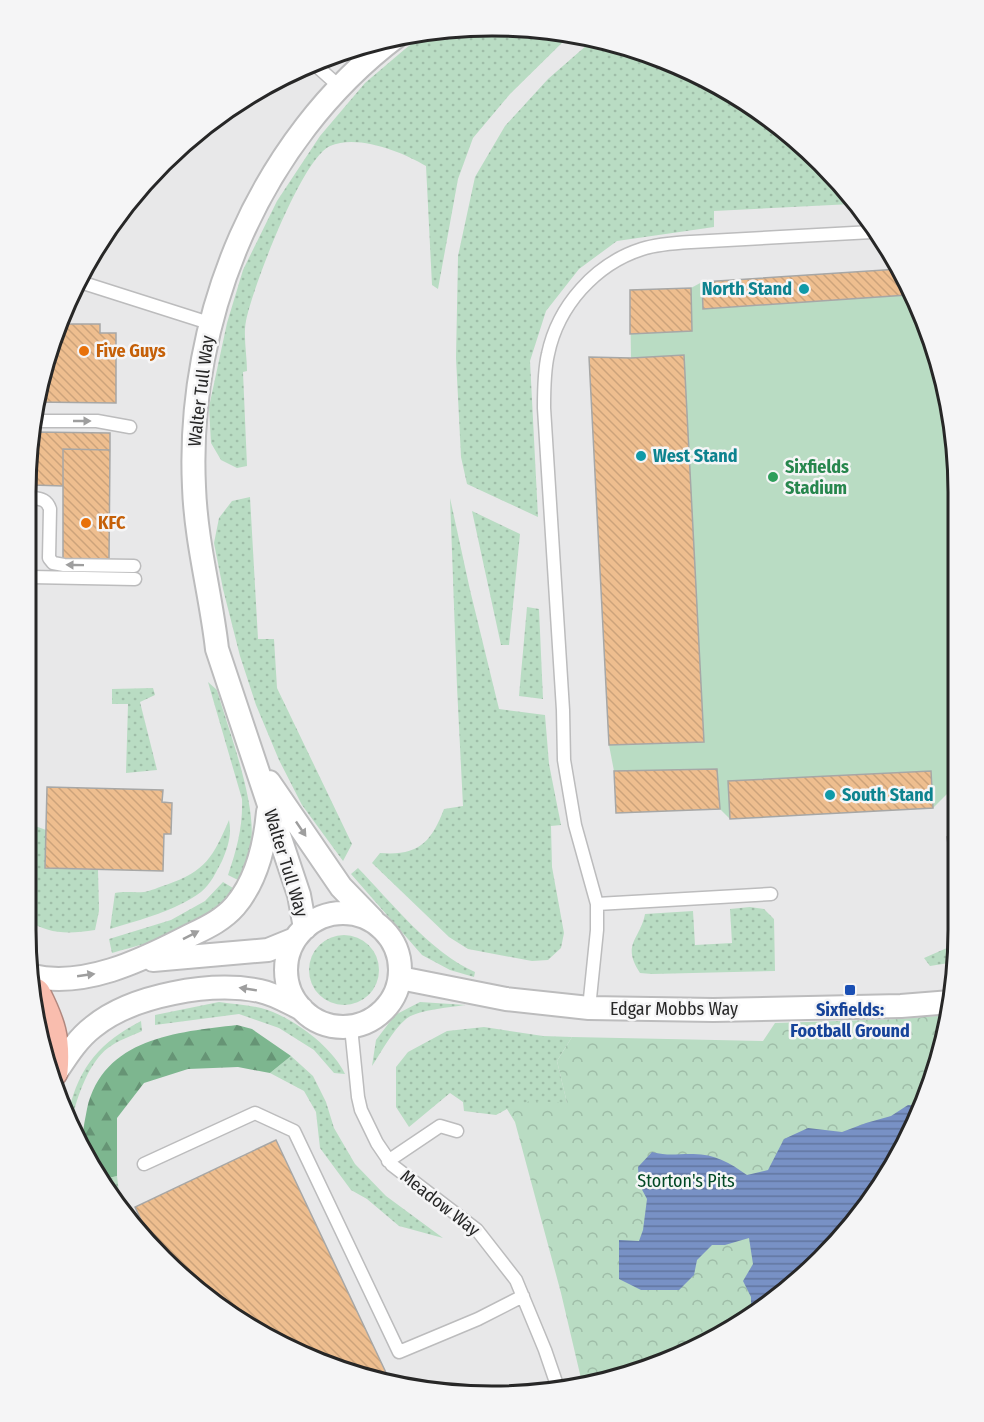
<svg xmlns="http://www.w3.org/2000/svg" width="984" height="1422" font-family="'Fira Sans Condensed',sans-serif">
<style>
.grass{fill:url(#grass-dots)}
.forest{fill:url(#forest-firs)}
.park{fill:url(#park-crowns)}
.pitch{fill:#b9dcc3}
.water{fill:url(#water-rules)}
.building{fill:url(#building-back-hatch);stroke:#a7a7a6;stroke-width:1.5}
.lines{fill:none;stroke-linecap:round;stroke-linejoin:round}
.lane-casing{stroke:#bcbcbd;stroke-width:15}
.street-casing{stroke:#bcbcbd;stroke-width:26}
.highway-casing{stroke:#b0887f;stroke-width:36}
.lane{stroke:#fff;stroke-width:12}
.street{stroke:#fff;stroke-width:22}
.highway{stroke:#f9bdae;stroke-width:33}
.oneway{fill:#9e9e9e}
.culture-dot{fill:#0f9aa8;stroke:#f5f5f6;stroke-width:2}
.food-dot{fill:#e8710a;stroke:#f5f5f6;stroke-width:2}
.leisure-dot{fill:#2e9e5b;stroke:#f5f5f6;stroke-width:2}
.transit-dot{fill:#1a4fb4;stroke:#f5f5f6;stroke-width:2}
.labels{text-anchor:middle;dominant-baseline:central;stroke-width:5;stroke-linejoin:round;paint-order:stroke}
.culture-label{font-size:18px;font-weight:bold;fill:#0d838f;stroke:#f5f5f6;text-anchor:start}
.food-label{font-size:18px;font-weight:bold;fill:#c56008;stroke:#f5f5f6;text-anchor:start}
.street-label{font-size:18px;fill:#272727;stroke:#f5f5f6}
.leisure-label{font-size:18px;font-weight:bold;fill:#27864d;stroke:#f5f5f6;text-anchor:start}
.transit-label{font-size:18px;font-weight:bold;fill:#164399;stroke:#f5f5f6}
.park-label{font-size:18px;fill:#004824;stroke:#f5f5f6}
.rim{fill:none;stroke:#272727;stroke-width:3}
</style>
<defs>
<pattern id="grass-dots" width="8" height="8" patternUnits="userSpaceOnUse" patternTransform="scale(1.5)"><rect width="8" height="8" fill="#b9dcc3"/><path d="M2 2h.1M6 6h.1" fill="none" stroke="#9fbda8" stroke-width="1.8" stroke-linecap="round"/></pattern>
<pattern id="forest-firs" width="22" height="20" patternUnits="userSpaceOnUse" patternTransform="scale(1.5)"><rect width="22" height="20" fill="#7db68f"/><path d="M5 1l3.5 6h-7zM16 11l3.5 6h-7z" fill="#669475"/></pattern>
<pattern id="park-crowns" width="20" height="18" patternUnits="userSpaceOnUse" patternTransform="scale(1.5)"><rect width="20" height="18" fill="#b9dcc3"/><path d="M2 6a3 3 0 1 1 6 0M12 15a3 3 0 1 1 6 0" fill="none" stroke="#9fbda8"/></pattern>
<pattern id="water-rules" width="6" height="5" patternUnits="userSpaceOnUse" patternTransform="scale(1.5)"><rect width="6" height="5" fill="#7891c5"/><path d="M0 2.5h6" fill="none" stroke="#6276a0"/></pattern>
<pattern id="building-back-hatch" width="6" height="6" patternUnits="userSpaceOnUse" patternTransform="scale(1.5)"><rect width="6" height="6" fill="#eebe8f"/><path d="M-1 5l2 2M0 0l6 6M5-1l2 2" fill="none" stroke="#cca37b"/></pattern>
</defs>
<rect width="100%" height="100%" fill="#e8e8e9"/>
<!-- grass -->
<path class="grass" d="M492,26L572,33L510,94L473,138L458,179L438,289L432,285L426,166C402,152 358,134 330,146C302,158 252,289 246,321C243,336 247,355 247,371L243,372L247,466L237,468L221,460L211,443L209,407L227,323L243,270L277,201L320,136L365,83L405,49L427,32Z
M595,38L671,61L751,104L822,162L852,204L714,211V227L617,241L579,269L546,311L530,361L538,517L467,484L461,457L456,358L458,256L475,177L505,126L548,79Z
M250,497L258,639H274L277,688L352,844L343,861L302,805L279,760L256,705L240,656L223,589L214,543L219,518L232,501Z
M450,498L470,590L499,709L545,715L549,764L561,825L551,826L552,867L564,933L561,948L548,960L532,961L468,949L449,937L372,863L380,853C418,856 431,843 444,809L463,806L457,687Z
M472,511L520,534L509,645H501Z
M527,607L539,609L543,699L519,696Z
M208,682L217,690C229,732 257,803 251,845C249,858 244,868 238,880L228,875C237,849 243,826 242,799Z
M153,688L155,695L140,702L157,770L126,773L128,704H112V689Z
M229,820C232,835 228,847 222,861C216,872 211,884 201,892C175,911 140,920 110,929L115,893C125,891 134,893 144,892C151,891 159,887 166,885C206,871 213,857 229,820Z
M27,823L46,830L45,868L98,870L99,911L95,930C69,934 49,935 26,919Z
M358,868C391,902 431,953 475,972L474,977L450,970L422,955L351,874Z
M223,882L233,888C207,929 157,940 112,953L109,939L171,920L205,901Z
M750,907L764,909L774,919L775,971L652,974L640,973C621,944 640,940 645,914L693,911L695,945L732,943L730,909Z
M952,928H958L955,962L930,966L924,958L947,948Z
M309 970a35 35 0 1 1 70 0a35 35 0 1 1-70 0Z
M219,1002C233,1004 248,1005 261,1008C291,1016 332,1046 345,1074L334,1073L314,1050L279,1028L239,1014L155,1025V1015Z
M420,1002L466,1005C452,1007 416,1010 406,1019C392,1031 382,1051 372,1066L376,1040L395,1015Z
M141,1021L142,1031C131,1036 117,1041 108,1048C89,1062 77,1097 72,1119L69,1111C79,1066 101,1042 141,1021Z
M484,1027L543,1036L572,1037L557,1061L567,1103L507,1109L496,1115L464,1111L463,1102L450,1093L409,1127L396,1107V1067L408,1052L447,1031Z
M291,1056L313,1076L326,1102L334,1128L355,1164L386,1196L443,1238L399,1226L367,1199L351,1190L320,1148L316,1112L304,1091L270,1073Z
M117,1176L121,1209L104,1189L100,1180Z"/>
<!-- forest -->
<path class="forest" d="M237,1025L252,1029L291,1056L270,1073L238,1067L188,1069L144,1083L117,1118V1176L100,1180C95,1169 88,1157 84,1146C81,1134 85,1121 87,1109C103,1038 177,1032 237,1025Z"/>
<!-- park -->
<path class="park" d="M950,1015L923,1109L880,1189L822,1260L699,1348L583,1387L561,1293L515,1122L507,1109L530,1101L567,1103L557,1061L572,1037L763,1041L775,1023L899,1019Z"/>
<!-- pitch -->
<path class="pitch" d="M899,269L910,285L950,401L956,785L933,808L730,819L720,809L616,813L614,771L609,745L589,357L631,358L630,290L691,288L702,282Z"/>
<!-- water -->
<path class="water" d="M908,1105L924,1106L880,1189L822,1260L751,1311V1297L743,1281L753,1264L749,1238L725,1245H712L697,1260L694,1275L679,1290H641L619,1279V1240L639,1241L643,1230L647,1199L639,1184L638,1167L652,1152C668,1156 675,1154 690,1154C713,1153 729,1162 747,1175L768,1170L784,1139L808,1128L842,1132L866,1123L891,1116Z"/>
<!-- building -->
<path class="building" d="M899,269L906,280L907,295L703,309L702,282Z
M691,288L692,331L630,334V290Z
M65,324H100V333H116V403L34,402L59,330H65Z
M684,355L704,742L609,745L589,357L631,358Z
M34,432L110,433V450L63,449V486L33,485Z
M63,449L110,450L109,560H63Z
M717,769L720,809L616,813L614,771Z
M931,771L933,808L730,819L728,781Z
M47,787L163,790L162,802L172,803L171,834H164L163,871L45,868Z
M957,836V851L949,852L947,837Z
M276,1140L390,1381L313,1361L185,1281L153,1245L135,1207Z"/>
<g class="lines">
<defs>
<path id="lane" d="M312,62L340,87
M77,281L209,323
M34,421H97L130,427
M33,498C42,499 47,500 50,509L49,558L53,563L64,565L134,566
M31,577L135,579
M597,904L771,894
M589,1008L597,930V904L575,825L564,760L563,710L544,408C544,390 544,371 548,354C558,306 595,264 642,249C658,244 675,243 691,242L872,232
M351,1027L358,1097L361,1110L377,1143L392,1165L477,1230L516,1280L545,1350L558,1388
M388,1161L440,1126L457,1131
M144,1164L255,1113L294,1131L399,1352L478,1319L523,1296"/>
<path id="street" d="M269,782L341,887L373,920
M286 970a57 57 0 1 1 114 0a57 57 0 1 1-114 0Z
M305,928L299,895L217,649C211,595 196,543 194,487C186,317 259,140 397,36
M153,960L268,950L295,939
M32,976C84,988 140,961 185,938C203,929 221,922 235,906C257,880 265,845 268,812
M400,978L506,999L589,1008L713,1010L901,1006L951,1002
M53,1077C65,1059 76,1040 93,1027C132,995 211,981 260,991C275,994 289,1003 302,1009"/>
<path id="highway" d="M34,995C48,1023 54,1039 51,1071"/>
</defs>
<!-- lane casing -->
<use href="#lane" class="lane-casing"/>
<!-- street casing -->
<use href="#street" class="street-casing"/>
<!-- highway casing -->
<use href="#highway" class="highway-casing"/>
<!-- lane -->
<use href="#lane" class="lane"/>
<!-- street -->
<use href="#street" class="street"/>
<!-- highway -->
<use href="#highway" class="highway"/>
</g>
<!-- one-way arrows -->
<defs><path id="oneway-solid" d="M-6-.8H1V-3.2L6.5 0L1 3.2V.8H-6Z" transform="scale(1.5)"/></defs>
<g class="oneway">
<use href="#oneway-solid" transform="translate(82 421)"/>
<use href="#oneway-solid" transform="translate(75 565) rotate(-179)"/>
<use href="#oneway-solid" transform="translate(301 829) rotate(56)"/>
<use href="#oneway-solid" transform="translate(191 935) rotate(-27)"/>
<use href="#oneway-solid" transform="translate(86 975) rotate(-8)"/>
<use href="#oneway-solid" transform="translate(248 989) rotate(-171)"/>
</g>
<!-- markers -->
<g class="culture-dot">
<circle cx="804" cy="289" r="6"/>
<circle cx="641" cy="456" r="6"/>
<circle cx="830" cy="795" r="6"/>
</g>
<g class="food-dot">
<circle cx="84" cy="351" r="6"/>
<circle cx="86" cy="523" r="6"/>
</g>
<circle class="leisure-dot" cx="773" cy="477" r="6"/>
<rect class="transit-dot" x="844" y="984" width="12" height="12" rx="3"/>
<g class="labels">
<!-- culture labels -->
<g class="culture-label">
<text x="792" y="289" text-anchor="end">North Stand</text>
<text x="653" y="456">West Stand</text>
<text x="842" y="795">South Stand</text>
</g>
<!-- food labels -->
<g class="food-label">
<text x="96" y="351">Five Guys</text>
<text x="98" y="523">KFC</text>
</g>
<!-- street labels -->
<g class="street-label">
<text transform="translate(201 391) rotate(-83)">Walter Tull Way</text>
<text transform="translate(286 863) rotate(73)">Walter Tull Way</text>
<text x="674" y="1009">Edgar Mobbs Way</text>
<text transform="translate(440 1203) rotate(38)">Meadow Way</text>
</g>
<!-- leisure labels -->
<g class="leisure-label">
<text x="785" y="467">Sixfields<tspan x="785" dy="21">Stadium</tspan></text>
</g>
<!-- transit labels -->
<g class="transit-label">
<text x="850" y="1010">Sixfields:<tspan x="850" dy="21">Football Ground</tspan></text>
</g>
<!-- park labels -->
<g class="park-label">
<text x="686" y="1181">Storton's Pits</text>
</g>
</g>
<!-- crop -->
<path d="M0 0H984V1422H0ZM492 36H492A456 456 0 0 1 948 492V930A456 456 0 0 1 492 1386H492A456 456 0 0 1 36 930V492A456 456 0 0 1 492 36Z" fill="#f5f5f6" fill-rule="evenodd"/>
<path class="rim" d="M492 36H492A456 456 0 0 1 948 492V930A456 456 0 0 1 492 1386H492A456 456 0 0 1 36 930V492A456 456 0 0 1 492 36Z"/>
</svg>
